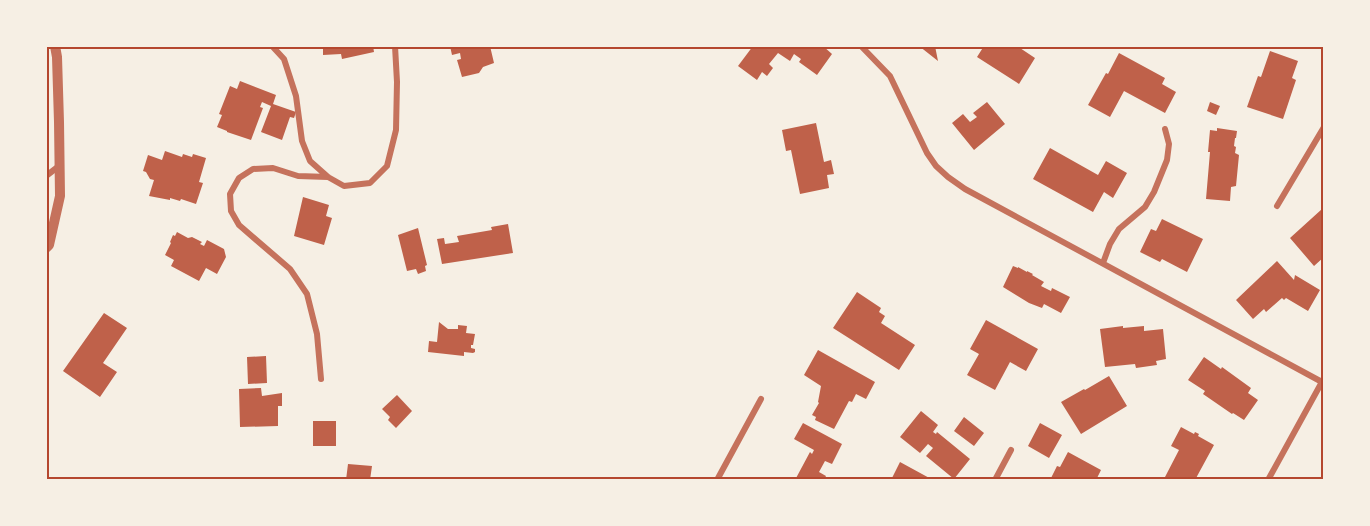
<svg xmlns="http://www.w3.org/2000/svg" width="1370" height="526" font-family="'Titillium Web',sans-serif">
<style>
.building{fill:#bf614a}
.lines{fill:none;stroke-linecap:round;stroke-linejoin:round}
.minor{stroke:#c5725c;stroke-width:6}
.tertiary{stroke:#c5725c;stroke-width:10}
.neatline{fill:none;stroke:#b5482f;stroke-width:2}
</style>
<rect width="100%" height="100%" fill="#f6efe4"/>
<!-- building -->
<path class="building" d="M323,46H373L374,52L342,59L341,54L323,55Z
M450,46H490L494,63L483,67L479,73L462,77L457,60L461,59L460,53L452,55Z
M753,46H823L832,54L817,75L799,62L801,59L794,54L790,61L778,53L769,64L773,68L767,76L762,72L757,80L738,66Z
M919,46H935L938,61Z
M984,46H1017L1035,58L1019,84L977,57Z
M1270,51L1298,61L1292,78L1296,80L1283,119L1247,107L1258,76L1261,77Z
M1119,53L1165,78L1162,84L1176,92L1165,113L1124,91L1110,117L1088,105L1106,73L1108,74Z
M240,81L276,95L273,104L296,112L294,118L290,117L282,140L261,132L271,106L262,102L260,107L263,108L251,140L227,132V131L217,127L222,115L219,114L230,86L237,89Z
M987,102L1005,124L974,150L952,123L963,114L970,122L977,117L973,113Z
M1210,102L1220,106L1216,115L1207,111Z
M816,123L824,162L831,160L834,174L827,175L829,188L800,194L791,150L786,151L782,130Z
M1217,128L1237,131L1236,138H1235L1234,146L1236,147L1235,153L1239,155L1236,186L1231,187L1230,201L1206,199L1210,152H1208L1210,130L1217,131Z
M1050,148L1098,175L1106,161L1127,173L1113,198L1104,192L1093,212L1033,179Z
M165,151L182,157L183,154L192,157L193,154L206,158L199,182L203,183L196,204L181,199L180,201L170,198V200L149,196L154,180L150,179L146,172L143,171L148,155L162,160Z
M303,197L329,205L326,216L332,218L324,245L294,236Z
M1322,209L1324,211V257L1314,266L1290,238Z
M1162,219L1203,239L1187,272L1162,259L1160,262L1140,252L1151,229L1156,231Z
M508,224L513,253L442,264L437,239L444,238L445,244L459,242L457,236L492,230L491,227Z
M418,228L427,265L425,266L426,271L418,274L416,269L407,271L398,235Z
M177,232L188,238L192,237L202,242L200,244L204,246L207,240L224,249L226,257L217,274L206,268L199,281L171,266L174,260L165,255L171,243L170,242L173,235L175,236Z
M1277,261L1294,280L1295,275L1320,290L1308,311L1286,298L1284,300L1282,298L1266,312L1264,309L1253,319L1236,300Z
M1013,266L1018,268V267L1027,272V271L1033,274L1032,275L1044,282L1041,286L1051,291L1052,288L1070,297L1061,313L1044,304L1042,308L1029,303L1003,287Z
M857,292L881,308L879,312L885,316L881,323L915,345L899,370L833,328Z
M104,313L127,328L103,363L117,372L100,397L63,371Z
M986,320L1038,349L1026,371L1010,362L995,390L967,375L979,354L970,349Z
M439,322L448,329H458V325L467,326L466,333L475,334L473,345H471V348L475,349V352L473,353L464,352V356L428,352L429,341L437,342Z
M1123,326V328L1144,326V331L1163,329L1166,359L1156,361L1157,365L1136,368L1135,364L1105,367L1100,329Z
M818,350L875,382L866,399L856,394L852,402L849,401L834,429L815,420L816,417L812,415L819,403L818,402L821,386L804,375Z
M266,356L267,383L248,384L247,357Z
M1204,357L1221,369L1222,367L1251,388L1248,393L1258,400L1244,420L1233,413L1232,414L1203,394L1205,391L1188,380Z
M1109,376L1127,406L1081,434L1061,402L1084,389L1085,390Z
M261,388L262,396L282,393V406H278V426L240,427L239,389Z
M397,395L412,411L396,428L388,420L390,417L382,409Z
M921,411L938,425L933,432L936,434L937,432L970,459L954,479L926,456L933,448L928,444L920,453L900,437Z
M964,417L984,433L974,446L954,431Z
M313,421H336V446H313Z
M803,423L842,444L832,464L825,461L819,472L826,476L824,480H795L810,452L812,454L814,450L794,439Z
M1040,423L1062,435L1049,458L1028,446Z
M1181,427L1194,434L1195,432L1199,434L1198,436L1214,445L1195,480H1170L1165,477L1179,450L1171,446Z
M1068,452L1101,470L1096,480H1050L1057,466L1060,467Z
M900,462L933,480H891Z
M348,464L372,466L370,480H346Z"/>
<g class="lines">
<!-- minor -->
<path class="minor" d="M272,46L284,59L296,96L302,141L310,161L328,177L344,186L370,183L387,166L396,130L397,82L395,46
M861,46L890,76L927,153L936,166L948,177L965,189L1322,382
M46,176L59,166
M1277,206L1324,127
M1103,263L1110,244L1119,229L1145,207L1154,192L1167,160L1169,144L1165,129
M321,379L317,334L307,294L290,269L239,225L231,211L230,194L239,178L253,169L273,168L298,176L328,177
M717,480L761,399
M995,480L1011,450
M1268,480L1323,380"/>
<!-- tertiary -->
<path class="tertiary" d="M46,248L49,245L60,196L59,122L57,57L55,46"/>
</g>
<!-- border -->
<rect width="1370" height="526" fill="none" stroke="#f6efe4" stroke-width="96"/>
<rect x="48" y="48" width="1274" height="430" class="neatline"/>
</svg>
